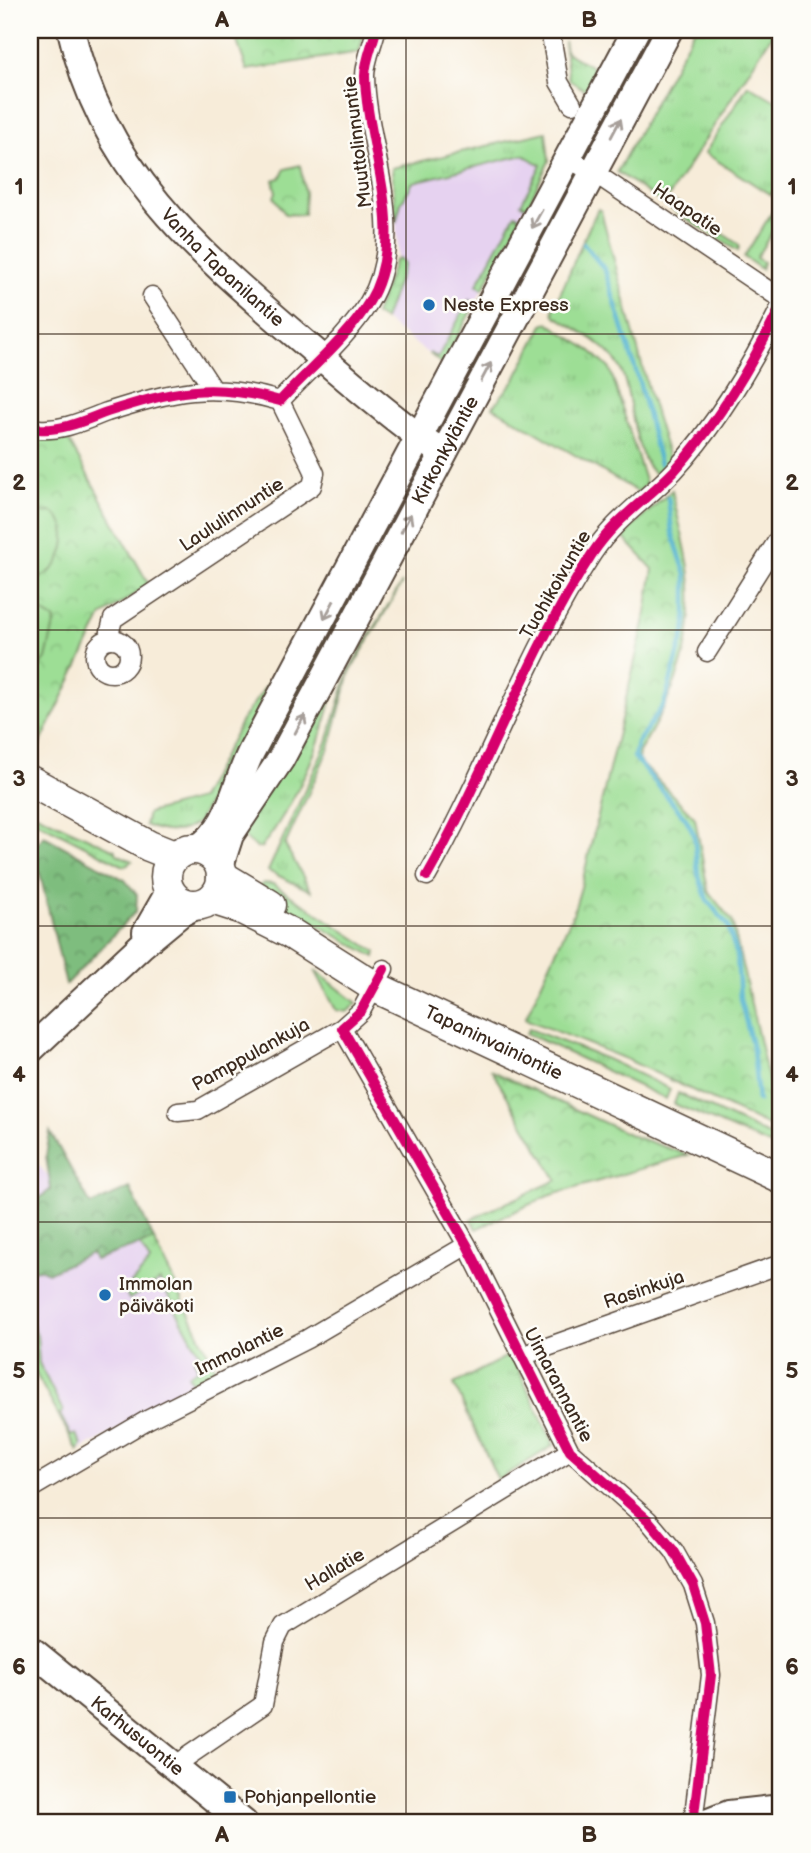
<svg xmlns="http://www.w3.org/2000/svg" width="811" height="1853" font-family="'Balsamiq Sans',sans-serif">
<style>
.built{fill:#e6d2f0}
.grass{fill:url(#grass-tufts);stroke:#6c845a;stroke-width:2}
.forest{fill:url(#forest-crowns);stroke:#5c744e;stroke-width:2}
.park{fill:url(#park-crowns);stroke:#6c845a;stroke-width:2}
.pitch{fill:#9dde95;stroke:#6c845a;stroke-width:2}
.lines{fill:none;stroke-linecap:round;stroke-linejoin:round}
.stream{stroke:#51b3d0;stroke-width:4.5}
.street-casing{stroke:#57473a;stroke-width:21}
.secondary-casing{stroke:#57473a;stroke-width:30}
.primary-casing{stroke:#57473a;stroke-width:33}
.street{stroke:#fff;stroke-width:18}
.secondary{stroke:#fff;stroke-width:26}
.primary{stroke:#fff;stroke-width:30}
.cycleway-casing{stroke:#fdfcf7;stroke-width:15}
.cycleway{stroke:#d6006c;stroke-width:10}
.oneway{stroke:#a79f9a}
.grid{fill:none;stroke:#3b2a1e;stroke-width:2;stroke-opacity:0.55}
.poi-dot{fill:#1f6fb2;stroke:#fdfcf7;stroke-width:2.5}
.labels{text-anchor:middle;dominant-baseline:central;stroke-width:5;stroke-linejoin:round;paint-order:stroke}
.street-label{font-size:19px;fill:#3b2a1e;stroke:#fdfcf7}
.poi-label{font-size:19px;fill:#3b2a1e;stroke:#fdfcf7;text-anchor:start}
.neatline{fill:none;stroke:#3b2a1e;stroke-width:2.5}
.grid-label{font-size:23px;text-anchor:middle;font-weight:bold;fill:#3b2a1e}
</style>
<defs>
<pattern id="grass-tufts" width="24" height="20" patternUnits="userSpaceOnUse" patternTransform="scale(1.75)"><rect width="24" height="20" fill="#9dde95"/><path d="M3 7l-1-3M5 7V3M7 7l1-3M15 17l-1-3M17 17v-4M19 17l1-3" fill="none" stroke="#88bf80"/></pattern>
<pattern id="forest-crowns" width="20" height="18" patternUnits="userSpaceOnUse" patternTransform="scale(1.75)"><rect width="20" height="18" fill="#7ebd7e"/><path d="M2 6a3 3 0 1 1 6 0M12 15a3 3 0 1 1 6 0" fill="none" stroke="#689a67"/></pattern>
<pattern id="park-crowns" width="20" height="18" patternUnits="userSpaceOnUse" patternTransform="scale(1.75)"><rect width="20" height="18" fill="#9dde95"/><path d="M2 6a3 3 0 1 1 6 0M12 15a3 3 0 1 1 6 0" fill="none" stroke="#88bf80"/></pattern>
</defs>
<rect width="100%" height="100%" fill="#fdfcf7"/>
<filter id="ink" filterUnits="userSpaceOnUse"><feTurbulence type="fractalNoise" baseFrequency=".0143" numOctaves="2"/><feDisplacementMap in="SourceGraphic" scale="14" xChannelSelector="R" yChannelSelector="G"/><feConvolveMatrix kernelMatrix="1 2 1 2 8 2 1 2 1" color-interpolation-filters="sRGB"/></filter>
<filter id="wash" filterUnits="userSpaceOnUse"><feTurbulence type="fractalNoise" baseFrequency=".00686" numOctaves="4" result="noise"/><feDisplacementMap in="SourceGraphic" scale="28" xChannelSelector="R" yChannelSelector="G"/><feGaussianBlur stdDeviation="1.57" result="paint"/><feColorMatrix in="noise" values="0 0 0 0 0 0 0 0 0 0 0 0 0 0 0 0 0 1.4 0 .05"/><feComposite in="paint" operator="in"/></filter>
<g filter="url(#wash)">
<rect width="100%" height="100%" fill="#f7ecd9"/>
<!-- built -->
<path class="built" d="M546,132L549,161L443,365L378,315L397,263L398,249L392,168Z
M50,1132L91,1205L130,1188L219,1376L78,1451L30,1363V1156L49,1177L46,1156Z"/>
<!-- grass -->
<path class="grass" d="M694,30H775L664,204L617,172Z
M564,41L566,52L599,71L587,91L569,80Z
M748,85L781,104V179L771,195L705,153Z
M546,132L549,161L527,207L521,204L541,165L523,155L413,182L401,203L396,223L392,168Z
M561,192L570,198L459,410L448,404Z
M676,202L739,245L738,251L671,209Z
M598,209L601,211L651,399L670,462L657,475C631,459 633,387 618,364C605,343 575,329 554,315L553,309C569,276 581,242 598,209Z
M774,209L781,213V218L756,258L763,262L761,269L744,257Z
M515,214L521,217L483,289L477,285Z
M400,258L404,264L384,320L375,315L395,260Z
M469,300L475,303L443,365L429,353L438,357Z
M548,323L591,351L610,369L646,484L638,492L493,407L515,379L543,325Z
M411,481L377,545L363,586L254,791L248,769Z
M402,583L350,672L329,748L285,845L311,891L268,871L327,742L350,668Z
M336,672C328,733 298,800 261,848H257L238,832Z
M269,682L272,684L198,822C181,835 164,833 145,825L148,813L200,799L244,717Z
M30,811L115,850L117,854L132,861L124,866L30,818Z
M263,883L273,884L376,952L375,957L256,891Z
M315,970L357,1003L347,1012L336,1010Z
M529,1029L607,1059L670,1089L666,1099L526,1033Z
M678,1093L781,1141V1150L674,1104Z
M154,1240L219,1376L195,1388L188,1375L198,1369L194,1359L200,1354L160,1281L129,1299L125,1291L150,1262L140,1245Z
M30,1317L37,1336L39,1363L63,1411L60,1414L71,1436L76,1434L82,1445L78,1451L30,1363Z
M511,1354L554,1445L498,1480L454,1384Z"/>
<!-- forest -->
<path class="forest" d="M44,836L125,880L137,895L136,911L66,985L34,848Z
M50,1132L91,1205L130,1188L154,1240L94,1260L91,1253L48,1273L40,1269L30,1270V1206L51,1189L46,1156Z"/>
<!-- park -->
<path class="park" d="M233,30H365L359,52L247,70Z
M300,165L305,193L304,215L285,214L274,197L276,192L273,180L280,178L285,169Z
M30,432L44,437L65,434L149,585L102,616L30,765Z
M672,490C677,518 687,547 690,575C698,641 673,697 639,752L638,760L695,818L708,891L732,921L773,1100L781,1105V1132L626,1059L525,1019L573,914L581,887L645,619L653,569L622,536Z
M492,1071L633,1136L688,1155L548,1196L476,1229L471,1219L557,1180Z"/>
<!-- pitch -->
<path class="pitch" d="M52,512C79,528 60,582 30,578V519L39,513Z
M30,604L55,620L46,659L30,679Z"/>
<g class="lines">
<!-- stream -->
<path class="stream" d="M584,244L605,270L639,381L660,464
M668,498L672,532L686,575V626L664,704L637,743L634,757L686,819L694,834L698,874L707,900L728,926L737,956L740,999L753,1049L758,1101"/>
</g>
</g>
<g filter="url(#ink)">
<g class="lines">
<defs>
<path id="street" d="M550,30L559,82L572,104
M568,159L593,172L781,299
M152,296L213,389
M39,429C63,431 85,420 107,412C173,391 211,381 280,401C310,368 346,340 369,302C410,235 366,146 365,76C365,61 373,44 376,30
M95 656a17 17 0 1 1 34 0a17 17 0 1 1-34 0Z
M113,639L110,631L113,619L312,486L315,473L280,401
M707,652L781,535
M427,876C487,771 526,655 592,554C616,518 645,501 674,471C717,424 753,363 781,306
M384,969L361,1011L342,1028L467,1245L570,1451L648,1520L674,1551L693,1585L705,1623L711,1675L693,1823
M178,1112L198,1110L342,1028
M522,1356L781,1264
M30,1489L147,1420L307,1339L467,1245
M175,1765L263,1705L275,1642L283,1626L570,1451"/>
<g id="secondary">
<path id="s1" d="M71,30C104,180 211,262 321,357C357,388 394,419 433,447"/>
<path d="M196,849C232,827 234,784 252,750C382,510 509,270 636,30"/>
<path id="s2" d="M220,866L230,835L281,759L669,30"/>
<path d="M146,932L169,892"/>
<path d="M30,1050L141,946L181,913L195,906"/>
<path id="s3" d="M30,1649L244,1823"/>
<path d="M706,1823L729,1814L781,1808"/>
</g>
<g id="primary">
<path d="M30,781L149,846L174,856"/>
<circle cx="194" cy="877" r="28"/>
<path d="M222,876L270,905"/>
<path id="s4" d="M212,899L240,908L290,933L375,987L781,1178"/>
</g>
</defs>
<!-- street casing -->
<use href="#street" class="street-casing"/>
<!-- secondary casing -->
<use href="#secondary" class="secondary-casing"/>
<!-- primary casing -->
<use href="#primary" class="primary-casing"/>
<!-- street -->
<use href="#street" class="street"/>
<!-- secondary -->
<use href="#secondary" class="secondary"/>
<!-- primary -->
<use href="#primary" class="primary"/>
<defs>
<path id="cycleway" d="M30,421L39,429C63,431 85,420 107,412C173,391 211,381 280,401C310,368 346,340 369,302C410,235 366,146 365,76C365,61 373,44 376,30
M427,876C487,771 526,655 592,554C616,518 645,501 674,471C717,424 753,363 781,306
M384,969L361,1011L342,1028L467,1245L570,1451L648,1520L674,1551L693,1585L705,1623L711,1675L693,1823"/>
</defs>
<!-- cycleway casing -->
<use href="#cycleway" class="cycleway-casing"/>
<!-- cycleway -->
<use href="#cycleway" class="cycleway"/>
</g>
<!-- one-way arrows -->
<defs><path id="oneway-shaft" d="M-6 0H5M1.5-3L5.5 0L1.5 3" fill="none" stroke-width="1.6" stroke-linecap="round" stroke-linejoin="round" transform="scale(1.75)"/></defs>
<g class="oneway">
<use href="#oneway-shaft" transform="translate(616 128) rotate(-62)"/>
<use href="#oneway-shaft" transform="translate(537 219) rotate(119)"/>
<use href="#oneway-shaft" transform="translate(486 372) rotate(-62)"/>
<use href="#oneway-shaft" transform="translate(406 523) rotate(-62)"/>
<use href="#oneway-shaft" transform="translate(329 610) rotate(118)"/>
<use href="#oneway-shaft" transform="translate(300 724) rotate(-62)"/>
</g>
</g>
<!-- grid -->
<path class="grid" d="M406,30V1823M30,334H781M30,630H781M30,926H781M30,1222H781M30,1518H781"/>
<!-- markers -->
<g class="poi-dot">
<circle cx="429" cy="305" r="7"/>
<circle cx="105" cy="1295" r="7"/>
<rect x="223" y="1790" width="14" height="14" rx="3.5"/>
</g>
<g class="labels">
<!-- street labels -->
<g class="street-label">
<text transform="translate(358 142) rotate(-97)">Muuttolinnuntie</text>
<text transform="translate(687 210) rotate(34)">Haapatie</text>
<text stroke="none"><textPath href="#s1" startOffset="287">Vanha Tapanilantie</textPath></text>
<text stroke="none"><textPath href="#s2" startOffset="474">Kirkonkyläntie</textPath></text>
<text transform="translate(232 515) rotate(-33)">Laululinnuntie</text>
<text transform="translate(556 585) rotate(-60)">Tuohikoivuntie</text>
<text stroke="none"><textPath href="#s4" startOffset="317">Tapaninvainiontie</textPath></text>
<text transform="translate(251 1055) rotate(-29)">Pamppulankuja</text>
<text transform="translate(644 1290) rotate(-19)">Rasinkuja</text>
<text transform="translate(240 1350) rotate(-26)">Immolantie</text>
<text transform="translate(558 1385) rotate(62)">Uimarannantie</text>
<text transform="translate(335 1570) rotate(-31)">Hallatie</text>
<text stroke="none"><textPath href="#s3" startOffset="138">Karhusuontie</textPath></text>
</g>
<!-- poi labels -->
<g class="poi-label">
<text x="443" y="305">Neste Express</text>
<text x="119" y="1284">Immolan<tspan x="119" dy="22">päiväkoti</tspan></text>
<text x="244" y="1797">Pohjanpellontie</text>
</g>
</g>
<!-- margin -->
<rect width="811" height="1853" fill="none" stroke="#fdfcf7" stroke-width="77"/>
<rect x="38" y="38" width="734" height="1776" class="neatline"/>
<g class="grid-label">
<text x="222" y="27">A</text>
<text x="589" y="27">B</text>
<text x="19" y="194">1</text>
<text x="792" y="194">1</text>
<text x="19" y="490">2</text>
<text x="792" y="490">2</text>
<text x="19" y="786">3</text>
<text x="792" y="786">3</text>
<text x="19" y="1082">4</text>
<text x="792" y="1082">4</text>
<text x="19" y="1378">5</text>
<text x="792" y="1378">5</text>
<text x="19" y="1674">6</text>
<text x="792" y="1674">6</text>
<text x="222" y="1842">A</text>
<text x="589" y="1842">B</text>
</g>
</svg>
